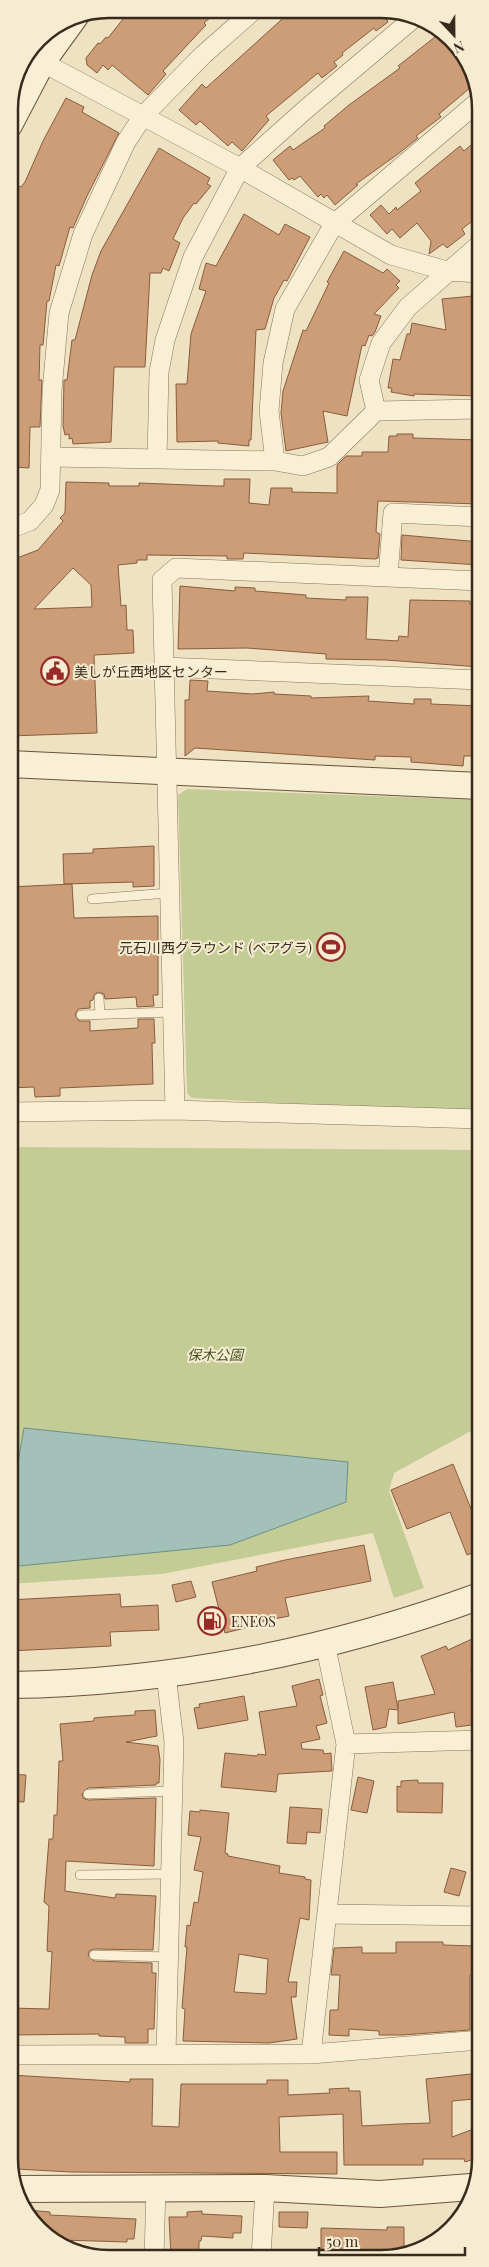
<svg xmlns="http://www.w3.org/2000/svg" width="489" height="2267" font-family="'Playfair Display','Noto Sans JP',serif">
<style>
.green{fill:#c4cc95}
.water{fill:#a4c1b9;stroke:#6b8f87}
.building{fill:#cd9d77;stroke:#875d3e;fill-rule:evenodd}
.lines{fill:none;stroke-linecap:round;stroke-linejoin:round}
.lane-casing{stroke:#887359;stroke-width:10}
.street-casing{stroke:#887359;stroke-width:20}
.secondary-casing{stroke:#6a543c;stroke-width:28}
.lane{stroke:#f9efd5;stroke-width:9}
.street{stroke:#f9efd5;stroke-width:19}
.secondary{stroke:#f9efd5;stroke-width:26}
.labels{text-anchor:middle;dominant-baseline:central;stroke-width:4;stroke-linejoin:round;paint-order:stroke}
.poi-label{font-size:14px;fill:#382b1d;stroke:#f6ecd1;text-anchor:start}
.park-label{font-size:14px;font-style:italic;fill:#475424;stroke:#f6ecd1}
.rim{fill:none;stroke:#382b1d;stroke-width:2.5}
</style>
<rect width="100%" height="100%" fill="#eee2c2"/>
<!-- green -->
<path class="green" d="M187,789L480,800V1114L192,1098L187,1093L178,795Z
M9,1147L480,1150V1426L394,1473L389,1491L424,1588L394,1598L373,1533L162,1574L9,1584Z"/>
<!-- water -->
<path class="water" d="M24,1428L348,1462L346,1502L230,1545L9,1567V1513Z"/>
<!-- building -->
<path class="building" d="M131,9L187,10H219L204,23L206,25L163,71L166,74L148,95L112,65L108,70L103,65L97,73L87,65L86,58L98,43L100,44L106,37L108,38Z
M291,11L393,12L386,18L388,22L376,31L374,28L342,53L343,55L334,62L337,66L322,78L318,73L266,116L269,120L242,151L232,142L228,146L200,121L196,125L179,110L202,84L206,88Z
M440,33L456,50L453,52L470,76L468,78L472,83L468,85L470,88L439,114L441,117L416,136L418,138L398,154L356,184L358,185L335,205L327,195L324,198L321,194L318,197L300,176L294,180L292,178L289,180L273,160L290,146L293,150L325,128L324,126L349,105L400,68L398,66Z
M66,98L84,107L82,112L119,133L87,196L73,228L70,227L59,266L56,265L49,301H47L43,345H40L39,380H42L40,427H30L29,468L12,467V428H9V400L18,298L9,296V198L14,184L21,187L25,182L43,141Z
M479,138V216L462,229L465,234L447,248L443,244L429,254L431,241L417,223L400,238L392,229L387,234L370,215L381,205L389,214L396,207L397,210L421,191L415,183L460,146L464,151Z
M159,148L210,178L207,184L211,186L196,204L194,203L183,218L173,239L180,243L169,271L163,268L161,273H150L145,367H114L111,442L73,444L72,438L69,439V434L65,435L63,426L64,380H67L72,340H75L92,275L101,251Z
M244,214L279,235L285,224L310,237L287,281L284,280L274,298L265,329L256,330L251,440H249V446L218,443V441L177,442L176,384H187L191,334L206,291L199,289L206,263L216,266Z
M344,251L383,273L387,269L400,281L396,285L399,288L374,314L381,316L375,332L372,336L369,335L365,346L362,345L347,416L323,411L328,442L286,451L281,413L283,391L303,330L306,331L329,283L327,282Z
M473,296L478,336H480V396L414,394V396L391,392L392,388H388L393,359L400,360L407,334H410L412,323L446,330L442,299Z
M397,434H413V438L480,440V504L378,501L376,532L380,534L378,558L375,559L244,553L243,559H227V556L147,555V560H137V563L118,565L121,606L126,605L127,630H133L134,653L94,655L97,733L9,736V676H15L13,605L9,608V561L38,550L63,521L60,518L65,513L66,482L109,483V486H139V483L216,486H224V479H250L249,503L269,505L271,488H292V492L337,493V465L346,456H362V452H388L389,436H397ZM73,568L91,585L92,607L34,609Z
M402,535L480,542V565L401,560Z
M180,586L235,591V587L255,588V591L306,595V598L346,600V597H368L366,639L398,641L399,636L408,637L410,600L470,601V604H480V667L386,660L326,659V654L247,648L178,649Z
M190,680L208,681L207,691L253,694L274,692V694L311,696V698L369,696L368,701L414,704V699H431V704L480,706V756H464L463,766L411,762V757L375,756V760L195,748L185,756V700H189Z
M154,846V886L133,887V882L64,884L63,854L93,853V849Z
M72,884L74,918L158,916V995H153L154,1006L137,1007L136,997L105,999L104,994L98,992L94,995L93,1000L90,1001V1008L78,1009L75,1015L79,1021H90V1031L138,1028V1019H154L155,1043H152L153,1084L60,1088V1096L35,1097L34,1087L9,1088V887Z
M453,1464L480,1531V1550L467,1555L450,1512L407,1529L391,1490Z
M364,1545L371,1581L285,1598L289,1616L244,1625L245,1628L225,1633L212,1582L257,1571L256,1567L285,1560Z
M191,1581L196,1597L176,1602L172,1585Z
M120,1594L121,1607L158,1605L159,1630L110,1632L111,1646L9,1651V1600Z
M472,1639L480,1642V1668L471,1670L479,1724L456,1727L454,1712L398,1724V1710L389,1709L386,1727L373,1730L365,1687L393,1682L398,1709V1701L435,1694L421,1656L446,1646L448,1650Z
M319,1679L323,1695L320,1696L327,1723L316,1726L320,1739L301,1743L302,1749L323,1750L324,1754L331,1753L332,1771L278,1774L276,1792L221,1787L225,1753L257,1756L258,1754L266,1755L259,1712L297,1706L292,1686Z
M244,1696L248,1720L198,1729L194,1708L200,1707L199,1704Z
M155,1710L157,1736L126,1742L158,1746L160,1760L159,1783H156V1785L88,1788L82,1794L83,1798L88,1800L156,1798L154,1866L66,1861L65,1891L115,1898L116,1894L156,1896L153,1950L94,1949L89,1951L88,1955L94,1961L152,1963V1973H156L154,2029H148V2043H125V2037L99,2036V2034L10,2035V2008L49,2009L52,1952L47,1951L49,1906L44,1902L49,1839H53L54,1815H57L59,1761H63L60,1724L94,1721V1718L104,1717L135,1715V1711Z
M9,1774L26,1775L24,1802L9,1801Z
M358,1777L374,1781L367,1813L351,1810Z
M418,1780V1783H443L442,1813L397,1812V1786L401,1787V1781Z
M290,1807L322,1809L320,1833L307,1832L306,1844L287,1843Z
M200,1810L229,1813L225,1853L228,1854V1856L280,1866L279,1873L305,1877V1879L311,1880L309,1920L300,1918L288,1982H297L296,1997H291L297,2039L269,2043L183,2041L185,2009L182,2008L187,1947H185L187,1925L190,1926L194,1902L198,1903L203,1872L194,1870L201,1837L188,1835L190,1811L200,1812ZM239,1954L268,1959L266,1994L234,1992Z
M451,1868L466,1872L459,1896L444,1892Z
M396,1942H443V1945L474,1946V1949H480V1975H470V2030L402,2035H379V2031L349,2029V2036L329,2035L330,2010H338L340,1975H331L334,1948L362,1947V1953H396Z
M480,2073V2094H474V2099L452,2101V2137L471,2130L474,2136L480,2134V2157L465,2162L464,2159H423V2165H344L343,2114L279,2117L280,2152H337V2174L71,2172L16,2169V2161H10V2075L130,2082V2079H153L152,2126L179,2127L181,2084H267V2080H288V2095L330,2093L329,2089L349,2088V2091H360L362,2126L399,2124L430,2123L426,2079Z
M27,2210L50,2212V2215L136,2219L134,2239H127V2242L61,2240L34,2225Z
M202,2211V2214L242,2216L241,2233H233V2238L202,2236L201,2241H199V2257H171L169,2217H187V2212Z
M279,2212H308L307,2228L279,2227Z
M387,2227H404V2251L321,2250V2228L387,2230Z"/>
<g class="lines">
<defs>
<path id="lane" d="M92,899L169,893
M99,998L100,1014
M81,1015L172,1012
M88,1794L173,1791
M80,1875L171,1874
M94,1955L169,1957"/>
<path id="street" d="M42,62L240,168L391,255L447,271L479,273
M376,411L369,380L381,343L408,307L479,245
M51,457L275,461L303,466L329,457L376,411L480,409
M157,459L159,372L165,340L193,257L240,168L306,109L415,17
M275,461L269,411L273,363L285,309L334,224L479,101
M9,529L30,521L44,505L50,490L52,391L59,313L83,234L126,142L143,116L203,55L254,10
M388,576L393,513L480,517
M164,667L480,680
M175,1110L162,580L176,568L480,581
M9,1112L175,1110L480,1119
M325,1643L346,1744L311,2054L480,2040
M166,1674L174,1742L166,2054
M346,1744L480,1740
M328,1914L480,1916
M10,2055L311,2054
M154,2257L156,2188
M261,2257L265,2188"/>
<path id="secondary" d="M9,125L42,62L76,15
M9,764L480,786
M9,1685C169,1683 330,1651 480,1596
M17,2189L265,2188L380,2194L471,2187"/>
</defs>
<!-- lane casing -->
<use href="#lane" class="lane-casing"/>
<!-- street casing -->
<use href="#street" class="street-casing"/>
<!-- secondary casing -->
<use href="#secondary" class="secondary-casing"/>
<!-- lane -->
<use href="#lane" class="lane"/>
<!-- street -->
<use href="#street" class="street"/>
<!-- secondary -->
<use href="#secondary" class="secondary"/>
</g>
<!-- icons -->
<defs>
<symbol id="civic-ring" viewBox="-11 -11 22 22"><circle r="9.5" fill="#f6ecd1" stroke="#982b28" stroke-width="1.5"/><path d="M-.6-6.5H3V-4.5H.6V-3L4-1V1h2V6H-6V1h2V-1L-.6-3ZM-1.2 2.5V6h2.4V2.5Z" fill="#982b28"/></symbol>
<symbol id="stadium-ring" viewBox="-11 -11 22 22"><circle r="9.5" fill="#f6ecd1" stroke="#982b28" stroke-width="1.5"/><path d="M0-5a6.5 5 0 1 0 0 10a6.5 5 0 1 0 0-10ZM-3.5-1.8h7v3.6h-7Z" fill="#982b28"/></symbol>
<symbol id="fuel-ring" viewBox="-11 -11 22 22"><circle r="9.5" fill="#f6ecd1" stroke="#982b28" stroke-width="1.5"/><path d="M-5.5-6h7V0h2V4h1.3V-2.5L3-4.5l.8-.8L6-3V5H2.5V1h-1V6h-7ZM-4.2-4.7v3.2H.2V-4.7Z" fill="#982b28"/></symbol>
</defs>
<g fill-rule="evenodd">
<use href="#civic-ring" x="39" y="655" width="32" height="32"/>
<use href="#stadium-ring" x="315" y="931" width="32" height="32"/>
<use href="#fuel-ring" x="196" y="1605" width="32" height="32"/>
</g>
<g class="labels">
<!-- poi labels -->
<g class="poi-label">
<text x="74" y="671">美しが丘西地区センター</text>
<text x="312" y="947" text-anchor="end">元石川西グラウンド (ベアグラ)</text>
<text x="231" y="1621">ENEOS</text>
</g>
<!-- park labels -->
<g class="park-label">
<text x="215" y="1354">保木公園</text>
</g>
</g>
<!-- crop -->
<path d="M0 0H489V2267H0ZM109 18H381A91 91 0 0 1 472 109V2159A91 91 0 0 1 381 2250H109A91 91 0 0 1 18 2159V109A91 91 0 0 1 109 18Z" fill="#f6ecd1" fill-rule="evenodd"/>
<path class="rim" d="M109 18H381A91 91 0 0 1 472 109V2159A91 91 0 0 1 381 2250H109A91 91 0 0 1 18 2159V109A91 91 0 0 1 109 18Z"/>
<!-- north arrow -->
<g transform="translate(454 35) rotate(158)" stroke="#f6ecd1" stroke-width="4" paint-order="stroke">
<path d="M0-4L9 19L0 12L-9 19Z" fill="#382b1d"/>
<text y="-8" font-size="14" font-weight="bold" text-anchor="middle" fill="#382b1d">N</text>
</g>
<!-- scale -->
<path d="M319 2247v8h146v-8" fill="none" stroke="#382b1d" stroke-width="2.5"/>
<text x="326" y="2247" font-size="15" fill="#382b1d" stroke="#f6ecd1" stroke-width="4" paint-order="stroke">50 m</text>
</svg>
